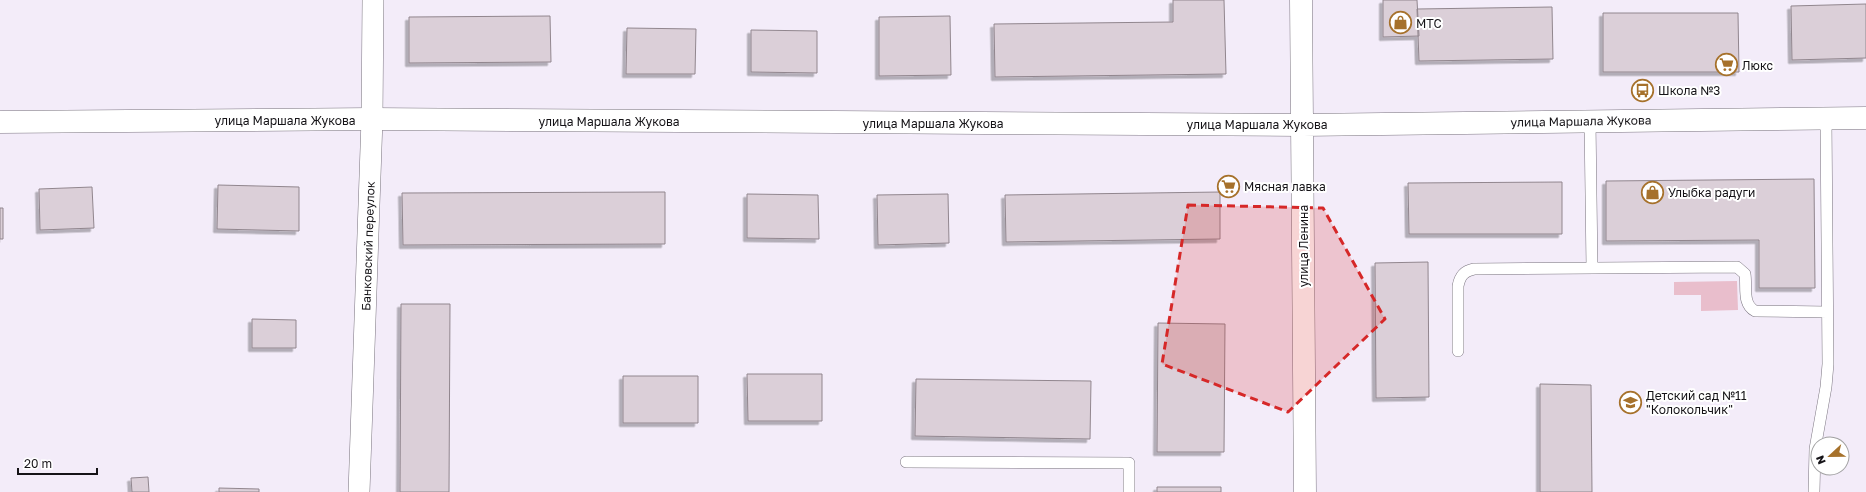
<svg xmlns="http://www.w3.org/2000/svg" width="1866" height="492" font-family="'Golos Text',sans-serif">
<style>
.green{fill:#e9becc}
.building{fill:#dbcfd8;stroke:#91868e;filter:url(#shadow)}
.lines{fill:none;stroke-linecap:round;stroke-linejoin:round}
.service-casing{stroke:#7a747f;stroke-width:12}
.minor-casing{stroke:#7a747f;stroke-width:22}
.tertiary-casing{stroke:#7a747f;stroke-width:23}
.secondary-casing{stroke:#7a747f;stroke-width:23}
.service{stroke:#fff;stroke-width:11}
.minor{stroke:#fff;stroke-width:21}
.tertiary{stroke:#fff;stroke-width:22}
.secondary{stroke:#fff;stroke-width:22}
.marked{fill:#d62828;fill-opacity:0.2;stroke:#d62828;stroke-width:3;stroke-dasharray:8 5;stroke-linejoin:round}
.labels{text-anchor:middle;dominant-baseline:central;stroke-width:4;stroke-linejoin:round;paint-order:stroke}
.poi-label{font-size:12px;fill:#151317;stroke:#fff;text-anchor:start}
.street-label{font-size:12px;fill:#151317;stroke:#fff}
</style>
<defs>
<filter id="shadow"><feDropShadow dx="-3.5" dy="3.5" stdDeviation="0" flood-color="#0004"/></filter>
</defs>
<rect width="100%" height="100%" fill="#f3ecf9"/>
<!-- green -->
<path class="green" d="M1737,281L1738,310L1701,311V295H1674V282Z"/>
<!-- building -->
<path class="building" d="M1173,0H1224L1226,74L995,77L994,24L1173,22Z
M1383,0H1417L1419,36L1383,37Z
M1866,4V58L1792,60L1791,6Z
M1552,7L1553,59L1419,61L1417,9Z
M1603,13H1738L1739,72H1603Z
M550,16L551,62L409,63V17Z
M950,16L951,75L879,76V17Z
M627,28L696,29L695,74H626Z
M751,30L817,31V73L751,72Z
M1814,179L1815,288H1759V240L1606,241V181Z
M1562,182V234H1409L1408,183Z
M218,185L299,187V231L217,229Z
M92,187L94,228L40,230L39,189Z
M665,192V244L403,245L402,193Z
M1220,192V239L1006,242L1005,195Z
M747,194L818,195L819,239L747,238Z
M948,194L949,243L878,245L877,195Z
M0,208H3V239H0Z
M1428,262L1429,397L1376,398L1375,263Z
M401,304H450L449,492H400Z
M252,319L296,320V348H252Z
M1158,323L1225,324L1224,452H1157Z
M747,374H822V421H748Z
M623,376H698V423H623Z
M916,379L1091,381L1090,439L915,436Z
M1540,384L1591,385L1592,492H1540Z
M148,477L149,492H132L131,478Z
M1157,487H1221V492H1157Z
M219,488L259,489V492H219Z"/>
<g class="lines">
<defs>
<path id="service" d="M1590,121L1592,268
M1458,351V286C1460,276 1464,271 1474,269L1737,267L1745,274C1747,287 1742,304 1755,311L1827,312
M906,462L1129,463V492
M1814,492L1815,449L1826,387L1828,364L1826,119"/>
<path id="minor" d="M359,492L372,119L373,0"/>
<path id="tertiary" d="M0,122L372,119L1302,125"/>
<path id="secondary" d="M1301,0L1305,492
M1302,125L1866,118"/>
</defs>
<!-- service casing -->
<use href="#service" class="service-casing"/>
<!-- minor casing -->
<use href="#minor" class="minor-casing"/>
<!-- tertiary casing -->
<use href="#tertiary" class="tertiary-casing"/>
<!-- secondary casing -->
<use href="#secondary" class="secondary-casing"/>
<!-- service -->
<use href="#service" class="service"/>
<!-- minor -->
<use href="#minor" class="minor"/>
<!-- tertiary -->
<use href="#tertiary" class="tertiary"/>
<!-- secondary -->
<use href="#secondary" class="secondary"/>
</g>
<!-- marked area -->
<path class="marked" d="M1188,205L1323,208L1385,319L1288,412L1162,364Z"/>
<!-- icons -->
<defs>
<symbol id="shop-ring" viewBox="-11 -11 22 22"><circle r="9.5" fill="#fff" stroke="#a6712b" stroke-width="1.5"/><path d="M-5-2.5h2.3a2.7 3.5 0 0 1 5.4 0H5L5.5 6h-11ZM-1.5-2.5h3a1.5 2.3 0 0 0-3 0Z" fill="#a6712b"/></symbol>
<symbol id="supermarket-ring" viewBox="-11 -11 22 22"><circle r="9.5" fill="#fff" stroke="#a6712b" stroke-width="1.5"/><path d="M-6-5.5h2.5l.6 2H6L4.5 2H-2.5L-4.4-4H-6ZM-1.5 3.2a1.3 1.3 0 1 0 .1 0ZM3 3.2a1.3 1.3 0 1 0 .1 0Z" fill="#a6712b"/></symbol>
<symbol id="bus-ring" viewBox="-11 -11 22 22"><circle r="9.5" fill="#fff" stroke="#a6712b" stroke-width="1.5"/><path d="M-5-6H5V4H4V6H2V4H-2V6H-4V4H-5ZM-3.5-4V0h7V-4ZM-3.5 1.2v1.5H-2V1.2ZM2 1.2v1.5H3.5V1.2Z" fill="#a6712b"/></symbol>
<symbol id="school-ring" viewBox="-11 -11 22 22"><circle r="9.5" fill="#fff" stroke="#a6712b" stroke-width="1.5"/><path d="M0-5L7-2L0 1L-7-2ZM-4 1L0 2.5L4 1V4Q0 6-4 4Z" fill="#a6712b"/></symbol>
</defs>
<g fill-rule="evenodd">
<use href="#shop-ring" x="1388" y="10" width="25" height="25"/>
<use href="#supermarket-ring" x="1714" y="52" width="25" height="25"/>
<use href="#bus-ring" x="1630" y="78" width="25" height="25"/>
<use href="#supermarket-ring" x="1216" y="174" width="25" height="25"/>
<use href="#shop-ring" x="1640" y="180" width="25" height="25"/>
<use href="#school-ring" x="1618" y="390" width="25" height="25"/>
</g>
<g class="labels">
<!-- poi labels -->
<g class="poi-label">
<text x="1416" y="23">МТС</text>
<text x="1742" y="65">Люкс</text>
<text x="1658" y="90">Школа №3</text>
<text x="1244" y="186">Мясная лавка</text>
<text x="1668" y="192">Улыбка радуги</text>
<text x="1646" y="395">Детский сад №11<tspan x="1646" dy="14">"Колокольчик"</tspan></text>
</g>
<!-- street labels -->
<g class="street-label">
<text x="285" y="120">улица Маршала Жукова</text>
<text x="609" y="121">улица Маршала Жукова</text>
<text transform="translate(1581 121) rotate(-1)">улица Маршала Жукова</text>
<text x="933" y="123">улица Маршала Жукова</text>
<text x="1257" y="124">улица Маршала Жукова</text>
<text transform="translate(368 246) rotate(-88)">Банковский переулок</text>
<text transform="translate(1303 246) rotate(-90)">улица Ленина</text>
</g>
</g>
<!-- north arrow -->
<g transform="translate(1830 456) rotate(248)"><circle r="19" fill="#ffffff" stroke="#a1a1a2"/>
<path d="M0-3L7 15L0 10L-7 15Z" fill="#a6712b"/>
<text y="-6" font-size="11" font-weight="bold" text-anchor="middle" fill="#151317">N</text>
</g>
<!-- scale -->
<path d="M18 468v6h79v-6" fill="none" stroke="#151317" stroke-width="2"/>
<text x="24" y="468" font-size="12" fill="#151317" stroke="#ffffff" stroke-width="3" paint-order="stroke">20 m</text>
</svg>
